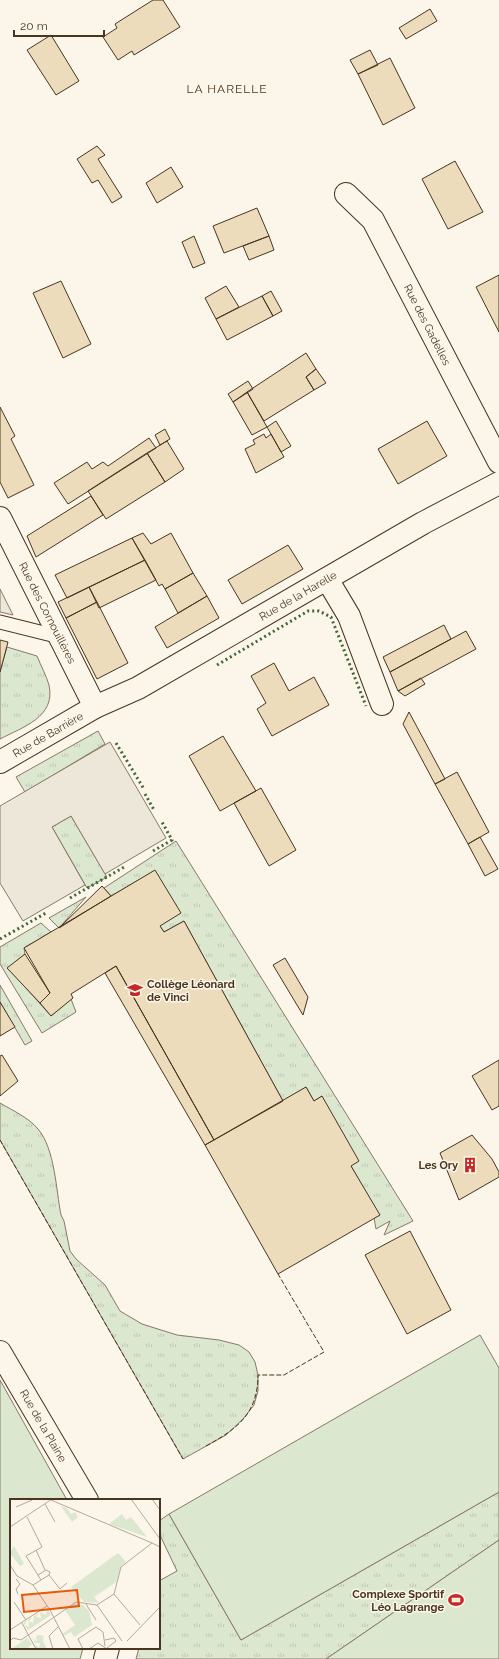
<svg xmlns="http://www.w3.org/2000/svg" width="499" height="1659" font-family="Raleway,sans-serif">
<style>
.grass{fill:url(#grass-tufts);stroke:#887966}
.garden{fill:#dce7d0;stroke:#887966}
.parking{fill:#ede7d9;stroke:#887966}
.building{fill:#ecdcbc;stroke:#4a3520}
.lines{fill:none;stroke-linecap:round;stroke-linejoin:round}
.service-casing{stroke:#4a3520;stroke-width:15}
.minor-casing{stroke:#4a3520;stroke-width:24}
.tertiary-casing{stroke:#4a3520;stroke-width:24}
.service{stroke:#fbf6e9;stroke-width:13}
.minor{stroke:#fbf6e9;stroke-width:22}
.tertiary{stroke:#fbf6e9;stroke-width:22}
.hedge{stroke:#436837;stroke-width:3;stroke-dasharray:2 3;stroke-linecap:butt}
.fence{stroke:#4a3520;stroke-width:1;stroke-dasharray:5 2;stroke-linecap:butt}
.labels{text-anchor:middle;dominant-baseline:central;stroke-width:3;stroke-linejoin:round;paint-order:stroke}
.street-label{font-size:11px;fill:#4a3520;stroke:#fbf6e9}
.poi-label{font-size:11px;font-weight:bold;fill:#4a3520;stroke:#fbf6e9;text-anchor:end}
.neighbourhood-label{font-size:12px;letter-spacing:1px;fill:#4a3520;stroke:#fbf6e9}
.inset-road{fill:none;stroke:#b4a999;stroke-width:1}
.view{fill:#e8590c;fill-opacity:0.15;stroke:#e8590c;stroke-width:2}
.inset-edge{fill:none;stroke:#4a3520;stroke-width:2}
</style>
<defs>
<pattern id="grass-tufts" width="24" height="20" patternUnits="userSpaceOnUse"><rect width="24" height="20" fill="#dce7d0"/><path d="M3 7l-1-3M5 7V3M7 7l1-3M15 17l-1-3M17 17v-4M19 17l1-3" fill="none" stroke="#bec7b2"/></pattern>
</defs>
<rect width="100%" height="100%" fill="#fbf6e9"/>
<!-- grass -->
<path class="grass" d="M7,647L37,656C41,666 46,675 49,685C56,717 23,727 0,739V672Z
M98,731L105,744L25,792L16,777Z
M71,816L107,877L87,888L52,827Z
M176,841L413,1221L384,1235L390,1221L376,1229L374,1218L379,1215L351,1166L322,1096L314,1101L306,1087L283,1101L184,921L164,932L160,926L154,871L111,896L104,888Z
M86,897L59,928L49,918Z
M41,923L51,932L24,948L25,954L8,968L51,1016L71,999L76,1012L42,1033L0,964V947Z
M0,985L32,1041L25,1045L0,1002Z
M0,1103C12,1110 29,1118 38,1129C55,1149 56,1190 61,1215L64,1221L70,1251L76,1259L105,1285L120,1311L142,1324L177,1335L219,1340L239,1345L249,1352L255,1362L258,1375V1391L254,1405L243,1419L226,1435L183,1459L0,1140Z
M499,1492V1540L326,1659H136L139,1648H159V1581L177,1571L159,1533V1521L169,1514L241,1640Z"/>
<!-- garden -->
<path class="garden" d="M480,1335L499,1368V1492L241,1640L169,1514Z
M0,1380L67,1500H11V1648H83L80,1659H0Z
M499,1540V1659H326Z"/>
<!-- parking -->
<path class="parking" d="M0,589L13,615L0,612Z
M110,742L166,838L105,874L71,816L52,827L85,885L23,921L0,883V806Z"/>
<!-- building -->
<path class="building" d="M153,0H163L180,27L134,55L132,51L118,60L103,37L117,28L115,24Z
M430,9L437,21L406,39L399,28Z
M51,35L79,81L56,95L27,50Z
M370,50L378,65L358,74L350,60Z
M390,58L415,108L383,125L358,74Z
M97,146L105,155L98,159L122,197L112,203L98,180L92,183L77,159Z
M455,161L483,212L448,229L422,179Z
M171,167L183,187L157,203L146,183Z
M257,208L269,236L224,253L213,226Z
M194,236L205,263L193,268L182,242Z
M269,236L274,250L249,260L243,246Z
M499,275V332L476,287Z
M61,281L91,344L63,358L33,293Z
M226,286L239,307L216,319L205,298Z
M271,291L282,311L273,316L262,296Z
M262,296L273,316L227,340L216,319Z
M306,353L316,369L306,377L314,390L264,421L247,392Z
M316,369L326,383L314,390L306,377Z
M248,381L253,389L233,402L228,394Z
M247,392L267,427L252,435L233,402Z
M0,407L15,436L11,439L34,485L8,498L0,482Z
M276,421L291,446L281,452L267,427Z
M427,421L447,456L398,484L378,449Z
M165,429L170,439L160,445L155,435Z
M264,434L266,438L271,434L284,457L256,473L245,449L255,444L253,440Z
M149,438L156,448L68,504L54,483L87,462L92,469L103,462L108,466Z
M167,441L184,469L165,482L147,453Z
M147,453L165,482L106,519L88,491Z
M91,496L103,515L36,557L27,536Z
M143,533L151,544L171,533L193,573L165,589L162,584L159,586L132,538Z
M132,538L145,560L67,598L55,575Z
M288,545L303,569L242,604L228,580Z
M145,560L156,580L99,608L89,587Z
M193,573L207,596L178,613L165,589Z
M89,587L97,602L66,618L58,602Z
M207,596L219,618L167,648L155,627Z
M97,602L128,663L97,679L66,618Z
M444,625L451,639L390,672L383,657Z
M466,631L476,649L398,691L390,672Z
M0,640L8,642L0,672Z
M274,663L289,691L314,677L329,705L272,736L257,709L266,703L251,676Z
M421,678L425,684L405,696L398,691Z
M409,712L445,779L435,784L403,724Z
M223,736L256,791L220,811L189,756Z
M457,772L489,832L468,844L435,784Z
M261,788L296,850L269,866L234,803Z
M480,837L498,869L485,876L468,844Z
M155,870L181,913L160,926L164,932L184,921L283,1101L214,1140L116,966L71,994L73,998L51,1016L40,1003L50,993L24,948Z
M102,886L111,896L59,928Z
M25,954L50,993L40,1003L7,968Z
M285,958L308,997L303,1015L273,965Z
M116,966L214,1140L205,1145L105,973Z
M0,1002L15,1027L0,1036Z
M2,1055L18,1081L0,1096V1056Z
M499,1060V1106L492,1110L472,1076Z
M306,1087L314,1101L322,1096L359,1161L351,1166L380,1215L278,1274L205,1145Z
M472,1135L492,1159L499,1172V1177L459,1200L440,1153Z
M410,1231L451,1310L407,1334L365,1255Z"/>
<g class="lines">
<defs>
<path id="service" d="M0,622L60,637"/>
<path id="minor" d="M346,194L373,220L499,462
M0,518L95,707
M327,579L349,616L382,704
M0,1352L87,1500
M105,1659L108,1648"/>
<path id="tertiary" d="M0,762L95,707L138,688L423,523L499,483"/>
</defs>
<!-- service casing -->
<use href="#service" class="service-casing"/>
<!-- minor casing -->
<use href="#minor" class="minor-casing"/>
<!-- tertiary casing -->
<use href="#tertiary" class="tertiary-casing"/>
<!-- service -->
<use href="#service" class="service"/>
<!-- minor -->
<use href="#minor" class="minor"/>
<!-- tertiary -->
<use href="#tertiary" class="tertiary"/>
<!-- hedge -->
<path class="hedge" d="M217,665L308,611H319L331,617L366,706
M116,743L144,789
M145,794L154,810
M153,851L172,840L162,822
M70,898L126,866
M0,939L46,913"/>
<!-- fence -->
<path class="fence" d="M0,1140L183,1459
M206,1446C237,1429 258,1414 258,1375H284L324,1352L278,1274"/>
</g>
<!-- icons -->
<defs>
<symbol id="school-bare" viewBox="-9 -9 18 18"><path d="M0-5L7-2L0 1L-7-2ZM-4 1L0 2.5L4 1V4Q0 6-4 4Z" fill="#c62828" stroke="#fbf6e9" stroke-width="2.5" paint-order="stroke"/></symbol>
<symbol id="building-bare" viewBox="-9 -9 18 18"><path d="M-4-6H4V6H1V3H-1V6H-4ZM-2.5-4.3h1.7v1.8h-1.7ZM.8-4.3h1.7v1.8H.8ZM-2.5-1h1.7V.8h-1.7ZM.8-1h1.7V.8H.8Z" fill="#c62828" stroke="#fbf6e9" stroke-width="2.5" paint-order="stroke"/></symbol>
<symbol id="stadium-bare" viewBox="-9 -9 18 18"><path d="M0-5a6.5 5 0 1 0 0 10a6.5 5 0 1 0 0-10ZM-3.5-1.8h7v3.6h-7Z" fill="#c62828" stroke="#fbf6e9" stroke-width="2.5" paint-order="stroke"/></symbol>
</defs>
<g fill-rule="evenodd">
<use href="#school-bare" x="124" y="979" width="22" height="22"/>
<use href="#building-bare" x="459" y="1154" width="22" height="22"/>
<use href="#stadium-bare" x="445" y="1589" width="22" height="22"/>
</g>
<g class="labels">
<!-- street labels -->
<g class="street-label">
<text transform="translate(427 325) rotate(63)">Rue des Gadelles</text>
<text transform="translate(298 596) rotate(-30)">Rue de la Harelle</text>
<text transform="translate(47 613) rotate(63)">Rue des Cornouillères</text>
<text transform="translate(48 735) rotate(-30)">Rue de Barrière</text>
<text transform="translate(43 1426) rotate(60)">Rue de la Plaine</text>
</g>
<!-- poi labels -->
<g class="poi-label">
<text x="147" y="984" text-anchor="start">Collège Léonard<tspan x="147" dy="13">de Vinci</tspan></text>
<text x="458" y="1165">Les Ory</text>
<text x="444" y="1594">Complexe Sportif<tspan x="444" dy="13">Léo Lagrange</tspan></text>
</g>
<!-- neighbourhood labels -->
<g class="neighbourhood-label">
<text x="227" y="89">LA HARELLE</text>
</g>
</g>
<!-- overview -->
<g transform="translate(10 1499)">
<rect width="150" height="150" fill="#fbf6e9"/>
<path d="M112,15L116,21L121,18L137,38L99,25ZM4,47L14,65L10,67L0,54ZM37,109L41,116L18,131L14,125V123L17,121L15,126L19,128L18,120L22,118L19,122L23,124L24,117L29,114L26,118L31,119L30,113L36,116ZM30,136L34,137L33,142L37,150H26L25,145L29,149L30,144H25L23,139L27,143L26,137Z" fill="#dce7d0"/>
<path d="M17,139L22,145L17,150H1Z" fill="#dce7d0"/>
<path d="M51,7L57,9L61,15L65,13L68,18L62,23Z" fill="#dce7d0"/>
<path d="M108,54L116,63L112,66L106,83L84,98L89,104L74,103L61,88ZM65,104L73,106L79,112L82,126L64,138L61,133L54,137L52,135L65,126L55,111Z" fill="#dce7d0"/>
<path class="inset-road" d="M121,0L150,40M142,0L150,11M41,1L142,44M35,5L45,23M6,8L22,1M17,18L32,48L16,57L31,81M0,28L42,0M26,51L35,71M0,66L7,77L23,86L40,111L60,150M39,76L50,90L57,84M6,80L10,85L6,90L8,95M23,86L39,76L40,73L36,71L28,76M104,95L130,126M4,103L16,121M76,105L86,121M87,106L104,95L111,68L142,44L150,48M12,124L26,150M0,131L37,107M95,141L104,139L106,142L97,149M0,142L3,139L11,141L66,103L87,106L112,142M117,142L150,108M43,150L39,137L48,128M73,150L68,140L86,128L93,133L95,147M79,150L88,144L97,150"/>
<path class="view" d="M67,91L69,107L14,113L12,96Z"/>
<rect width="150" height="150" class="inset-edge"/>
</g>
<!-- scale -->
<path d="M14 30v6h90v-6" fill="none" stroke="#4a3520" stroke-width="2"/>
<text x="20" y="30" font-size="12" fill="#4a3520" stroke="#fbf6e9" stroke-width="3" paint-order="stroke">20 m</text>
</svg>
